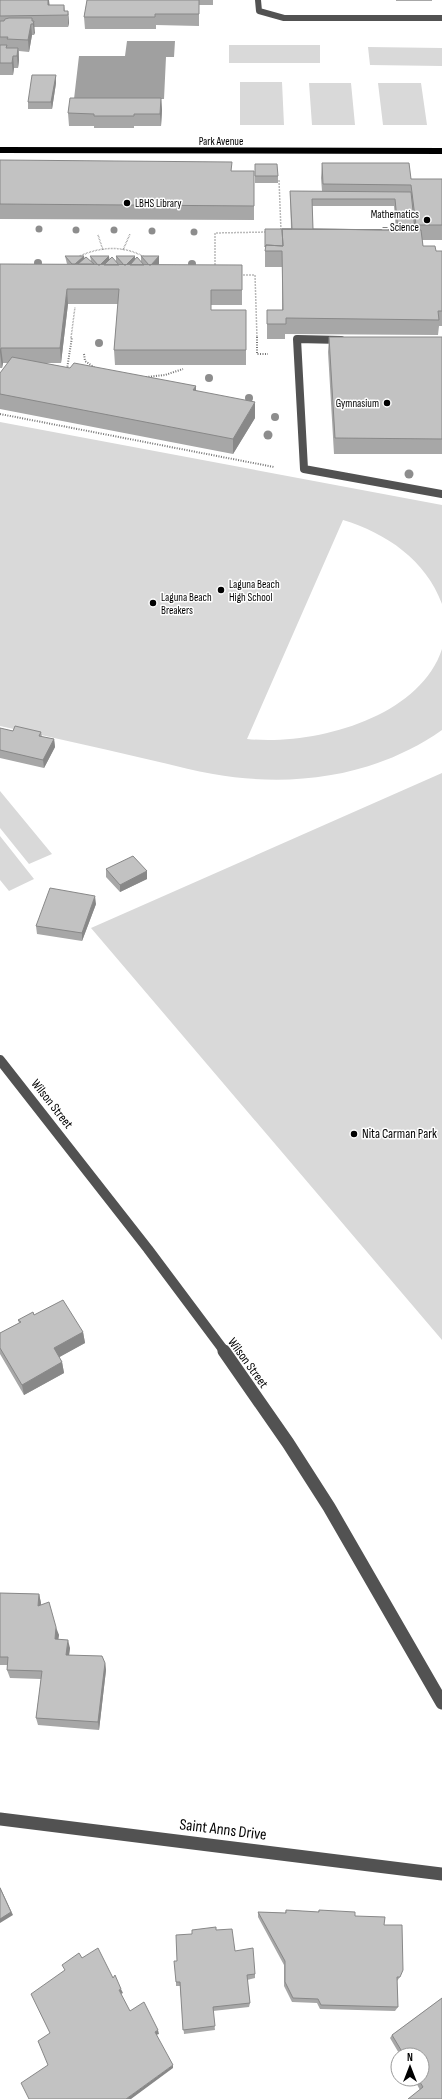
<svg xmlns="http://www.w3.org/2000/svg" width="442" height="2099" font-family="'Sofia Sans Condensed',sans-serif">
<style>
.green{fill:#d9d9d9}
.water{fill:#a0a0a0}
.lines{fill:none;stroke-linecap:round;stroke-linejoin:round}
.major-casing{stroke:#dbdbdb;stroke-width:6}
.path-far1{stroke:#747474;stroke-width:1.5;stroke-dasharray:0.5 1;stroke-linecap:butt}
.path{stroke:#747474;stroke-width:2;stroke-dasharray:1 1.5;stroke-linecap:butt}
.minor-far3{stroke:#525252;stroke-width:6}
.minor-far2{stroke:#525252;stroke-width:8}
.minor-far1{stroke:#525252;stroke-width:10}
.minor{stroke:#525252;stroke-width:13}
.major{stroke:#000;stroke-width:6}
.tree{fill:#8d8d8d}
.wall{fill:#a7a7a7;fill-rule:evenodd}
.shaded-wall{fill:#888}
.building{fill:#c2c2c2;stroke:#888;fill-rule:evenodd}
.poi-dot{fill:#000;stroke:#fff;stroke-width:1.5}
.labels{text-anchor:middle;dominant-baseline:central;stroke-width:3;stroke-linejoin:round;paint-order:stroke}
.far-street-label{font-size:11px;fill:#000;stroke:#fff}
.far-poi-label{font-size:11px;fill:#000;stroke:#fff;text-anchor:start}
.street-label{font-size:13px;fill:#000;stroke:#fff}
.poi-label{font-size:13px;fill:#000;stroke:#fff;text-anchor:start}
.near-street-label{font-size:16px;fill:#000;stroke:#fff}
</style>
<rect width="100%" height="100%" fill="#fff"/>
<!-- green -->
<path class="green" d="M229,45H320V63H229Z
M368,47L442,48V66L370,65Z
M240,82H282L284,125H240Z
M309,83H351L355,125H312Z
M378,83H421L427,125H383Z
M0,422L442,505V604C426,560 386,533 343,520L247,739C312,746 419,719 442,649V730C375,777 293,788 213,774C189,770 166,763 142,758C95,747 47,736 0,726Z
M442,773V1340L91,928Z
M0,791L52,854L29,864L0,828Z
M0,836L34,879L9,891L0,880Z"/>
<!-- water -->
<path class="water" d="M127,41H175L174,57H166L164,99H74L79,56H125Z"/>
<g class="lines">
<defs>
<path id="major" d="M0,150L442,151"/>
</defs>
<!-- major casing -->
<use href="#major" class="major-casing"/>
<!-- path-far1 -->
<path class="path-far1" d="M279,180L281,231
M98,235L103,250
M123,250L130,234
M78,257C100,246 125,245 146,258
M215,268V233L268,232
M240,275H255L257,338
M71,338L75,307"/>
<!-- path -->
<path class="path" d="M257,337V354H268
M84,354L85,361L95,368
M67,369L72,337
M146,377L165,375L183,369
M0,414L274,467"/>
<!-- minor-far3 -->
<path class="minor-far3" d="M258,0L259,11L284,18H442"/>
<!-- minor-far2 -->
<path class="minor-far2" d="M341,340L297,339L304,469L442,494"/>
<!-- minor-far1 -->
<path class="minor-far1" d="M0,1060L148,1249L225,1352"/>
<!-- minor -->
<path class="minor" d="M224,1351L288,1443L329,1507L442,1703
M0,1819L442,1874"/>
<!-- major -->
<use href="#major" class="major"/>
</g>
<!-- trees -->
<g class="tree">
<circle cx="39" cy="229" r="3.5"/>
<circle cx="76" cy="230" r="3.5"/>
<circle cx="114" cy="230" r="3.5"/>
<circle cx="152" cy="231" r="3.5"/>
<circle cx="194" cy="232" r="3.5"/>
<circle cx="38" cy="263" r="4"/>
<circle cx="192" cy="264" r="4"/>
<circle cx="99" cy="343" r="4"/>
<circle cx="209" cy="378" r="4"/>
<circle cx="249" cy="398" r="4"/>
<circle cx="275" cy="417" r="4"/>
<circle cx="268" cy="435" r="4.5"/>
<circle cx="409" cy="474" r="4.5"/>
</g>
<!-- wall -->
<path class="wall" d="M0,0H49V5H64L65,11H68L69,23L68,27H34V35H32L29,52L19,51V60L18,68H14L13,75H0Z
M87,0H213V5H199V26L156,25V29H85L84,17Z
M396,0H432V1H396Z
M56,75V83L52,109H28V102Z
M161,98L162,110L161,126H134V128H94V126H69L68,113Z
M0,160L232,171L254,206V220L0,219Z
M322,163L411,179H442V240H422L423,246L436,251H442V326H439L438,335L285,334V339H267V310H282V267H265V250L291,229L290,191H322L321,178ZM312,206H394L396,230L313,229Z
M255,164L278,176V183H255Z
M65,256L84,258L91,261L90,256L110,259L116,261V256L141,261V256H159V264L158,265H242V305H211V310H246V365H115L114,350L118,304H68L61,363H44L70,368L196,386V391L255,418L233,454L0,409V373L8,363H3L2,368H0V264H67Z
M329,337H442V454H334L328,352Z
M0,728L13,731L41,732L42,737L54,739L55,747L44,768L0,758Z
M106,869L147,871V879L120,892L106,877Z
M96,904L82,941L37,934L36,926Z
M34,1315L83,1332L85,1343L59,1357L62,1362L64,1373L24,1395L0,1354V1333L19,1323L18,1320Z
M0,1593L39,1594L41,1603V1605L59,1635L58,1640L70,1648L69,1655L105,1663L106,1670L99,1730L38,1725L36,1718L41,1679L10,1678L7,1670V1665H0Z
M286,1910L318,1912L319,1910L355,1916L384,1925L400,1977L397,1981L398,2007L395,2011L320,2009L317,2003L292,2002L284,1986V1965L258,1917V1912L285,1913Z
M216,1930L235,1951L255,1974V1978L247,1980L250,2003L249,2007L213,2011L215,2030L184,2034L180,1986H176V1982L177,1961L192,1934Z
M442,1998V2099H408L420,2090L414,2079H422V2055H400L390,2038L392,2035Z"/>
<!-- shaded-wall -->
<path class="shaded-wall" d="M48,0H49L50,8L48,5Z
M68,11L69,23L68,27Z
M34,21L35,33L34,35L33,24Z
M31,24L32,35L29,52L28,40Z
M18,48L19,60L18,68L17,56Z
M13,56L14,68L13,75L12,63Z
M56,75V83L52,109L51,102Z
M161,98L162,110L161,126L160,114Z
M84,256L85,263L73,265Z
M109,256L110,264L99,265Z
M135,256V264L125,266Z
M159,256V264L151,274L150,266Z
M67,289L68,304L61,363L60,348Z
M1,348L3,363L2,368L0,352Z
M196,386V401L193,390Z
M255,402V418L233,454V439Z
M54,739L55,747L44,768L43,760Z
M147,871V879L120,892V885Z
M95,896L96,904L82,941V933Z
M83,1332L85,1343L56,1359L54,1348Z
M62,1362L64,1373L24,1395L22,1385Z
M39,1594L41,1603L40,1615L38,1606Z
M56,1627L59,1635L57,1647L55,1639Z
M68,1640L70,1648L68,1663L66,1655Z
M105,1663L106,1670L99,1730L98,1722Z
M0,1887L13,1915L0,1923Z
M121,1989L123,1993L121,1994L119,1990Z
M158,2030L159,2034L156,2035L155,2032Z
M173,2065V2068L131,2099H126Z"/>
<!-- building -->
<path class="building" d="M0,0H48V5H64V11H68V15L0,16Z
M87,0H199V14H155V17H84Z
M9,18H32V21H34L33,24H31L28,40L7,39L8,37H0V21H4L5,19Z
M0,45H7L6,48H18L17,56H13L12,63H0Z
M32,75H56L51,102H28Z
M70,98H161L160,114H134V116H94V114L68,113Z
M0,160L232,162L231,171H254V206L0,204Z
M322,163H409L411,179H442V225H416L411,185L323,184Z
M255,164H277L278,176H255Z
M290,191L411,192L415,230L282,229L283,246L266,245L265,247V229H292ZM312,199H395L398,230L313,229Z
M282,229L421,230L423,246H435L436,251H442V311H438L439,320L286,318V324H267V310H283L282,251H265L266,245L283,246Z
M65,256H84L75,264H72Z
M90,256H109L100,265H98Z
M116,256H135L126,265H124Z
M141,256H159L151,265H149Z
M86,257L94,264H78Z
M112,257L119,265H104Z
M137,257L144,265H130Z
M0,264L242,265V290H211V310H246V350H114L119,289H67L60,348H1L0,352Z
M329,337H442V439L335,438Z
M12,357L70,368L74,363L196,386L193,390L255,402L233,439L0,394V373Z
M15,726L41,732L39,736L54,739L43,760L0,750V728L13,731Z
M133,856L147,871L120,885L106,869Z
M50,888L95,896L82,933L36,926Z
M63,1300L83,1332L54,1348L62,1362L22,1385L0,1348V1333L21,1322L18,1320L33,1312L34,1315Z
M0,1593L39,1594L38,1606L49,1602L56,1627L55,1639L68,1640L66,1655L102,1656L105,1663L98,1722L36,1718L42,1671L7,1670L8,1657H0Z
M0,1888L11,1912L0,1919Z
M286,1910L319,1912V1910L355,1912V1916L385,1917L384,1925H402L403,1970L400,1977H397L398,2007L321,2005L318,1999L293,1998L285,1982V1961L258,1912L286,1913Z
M216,1927V1930L232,1929L235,1951L253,1948L255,1974L247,1975L250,2003L213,2007L215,2026L183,2030L180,1982H176L174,1961H177L176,1935L192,1934V1930Z
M98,1948L113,1978L115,1975L121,1989L119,1990L130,2011L144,2002L158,2030L155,2032L173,2065L126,2099H29L21,2083L48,2065L38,2041L50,2033L31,1994L65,1970L62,1965L79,1953L82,1958Z
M442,1998V2099H408L423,2087L418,2079H422V2055H404L392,2035Z"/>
<!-- markers -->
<g class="poi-dot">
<circle cx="127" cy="203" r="4"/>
<circle cx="427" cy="220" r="4"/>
<circle cx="387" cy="403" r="4"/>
<circle cx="221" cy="590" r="4"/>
<circle cx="153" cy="603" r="4"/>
<circle cx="354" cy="1134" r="4"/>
</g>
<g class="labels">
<!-- far-street labels -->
<g class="far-street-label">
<text x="221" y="141">Park Avenue</text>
</g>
<!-- far-poi labels -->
<g class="far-poi-label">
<text x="135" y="203">LBHS Library</text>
<text x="419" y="214" text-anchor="end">Mathematics<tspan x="419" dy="13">– Science</tspan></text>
<text x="379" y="403" text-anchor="end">Gymnasium</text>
<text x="229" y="584">Laguna Beach<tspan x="229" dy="13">High School</tspan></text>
<text x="161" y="597">Laguna Beach<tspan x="161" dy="13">Breakers</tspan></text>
</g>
<!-- street labels -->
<g class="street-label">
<text transform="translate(52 1104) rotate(52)">Wilson Street</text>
<text transform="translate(248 1363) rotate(54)">Wilson Street</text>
</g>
<!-- poi labels -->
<g class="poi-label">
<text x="362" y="1134">Nita Carman Park</text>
</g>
<!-- near-street labels -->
<g class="near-street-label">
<text transform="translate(223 1830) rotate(7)">Saint Anns Drive</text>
</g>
</g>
<!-- north arrow -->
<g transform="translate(410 2067)"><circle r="19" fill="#ffffff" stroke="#999999"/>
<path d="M0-3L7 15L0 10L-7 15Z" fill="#000000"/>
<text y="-6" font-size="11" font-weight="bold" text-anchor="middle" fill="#000000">N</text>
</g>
</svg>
